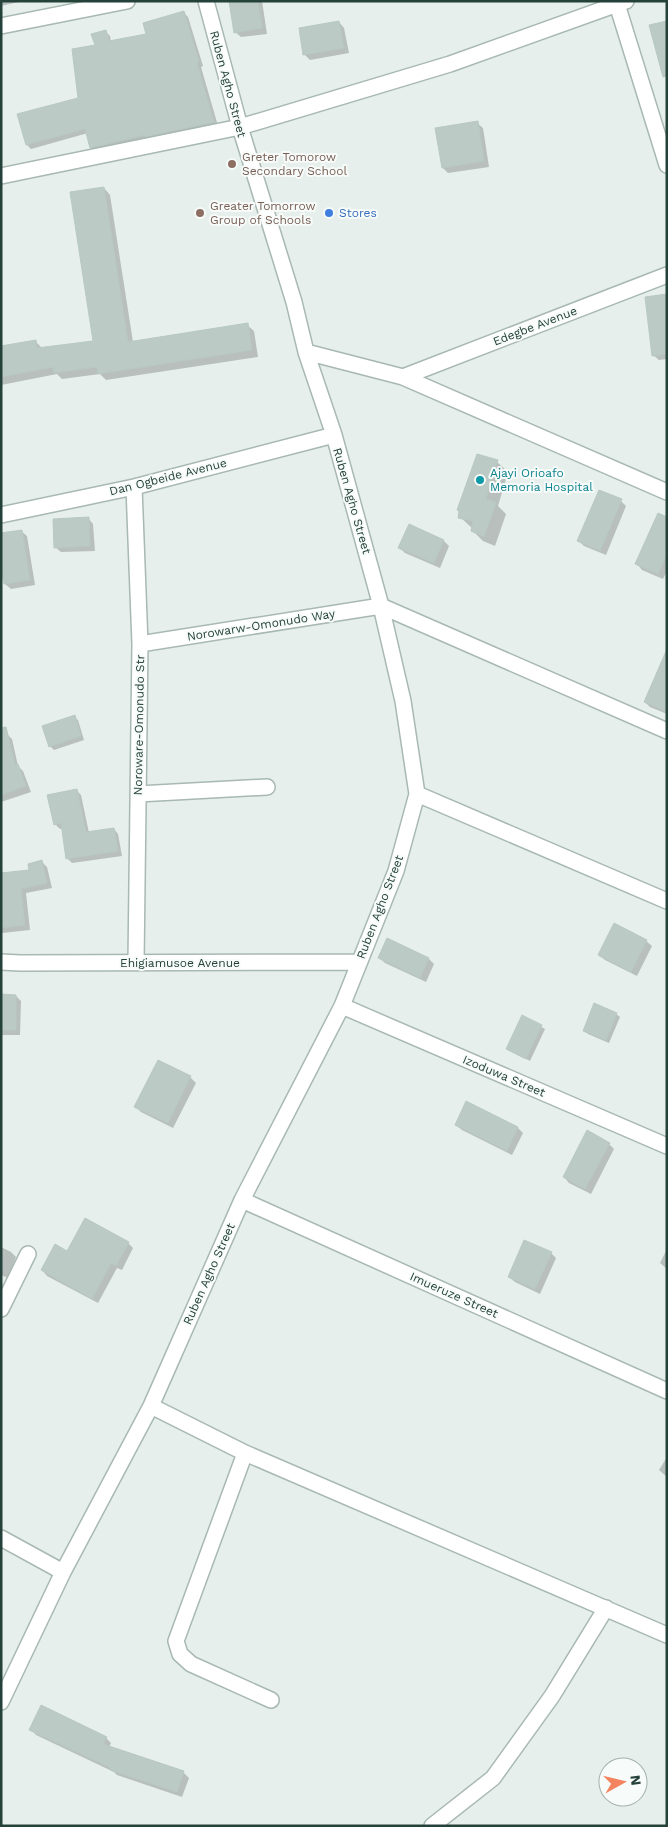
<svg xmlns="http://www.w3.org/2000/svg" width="668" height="1827" font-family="'Work Sans',sans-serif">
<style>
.shadow{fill:#0003}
.building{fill:#bbcac4;stroke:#b8c9c2}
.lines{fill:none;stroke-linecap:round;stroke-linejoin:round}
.minor-casing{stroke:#a8b8b2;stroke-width:18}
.minor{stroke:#fff;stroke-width:15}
.education-dot{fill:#8d6e63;stroke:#f7fbf9;stroke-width:2}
.shop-dot{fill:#3f7fe0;stroke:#f7fbf9;stroke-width:2}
.culture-dot{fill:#0f9aa8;stroke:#f7fbf9;stroke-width:2}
.labels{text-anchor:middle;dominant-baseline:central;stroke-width:4;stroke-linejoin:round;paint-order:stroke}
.street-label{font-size:12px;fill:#24423a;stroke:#f7fbf9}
.education-label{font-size:12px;fill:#785e54;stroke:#f7fbf9;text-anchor:start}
.shop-label{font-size:12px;fill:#366cbe;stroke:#f7fbf9;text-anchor:start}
.culture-label{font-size:12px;fill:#0d838f;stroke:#f7fbf9;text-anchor:start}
</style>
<rect width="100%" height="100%" fill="#e6efeb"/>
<!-- shadow -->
<path class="shadow" d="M1,1H23L1,6Z
M231,1H262L267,34L241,37L235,32Z
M184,13L188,17L203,66L201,67L218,126L95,152L91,148L88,133L31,149L27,145L80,99L96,46L106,32L110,36L111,42L147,35Z
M339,22L344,28L349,53L310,60L304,54Z
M477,123L483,128L489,167L448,173L443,168Z
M104,188L110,195L133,342L247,325L254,331L258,357L106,380L100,374L62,379L57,374L1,385V348L35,341L42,348L94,342Z
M667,296V359L659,360L653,355Z
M497,462L508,472L498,506L506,514L495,546L483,541L472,530V528L460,517Z
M621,501L626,506L606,555L584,546L579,541Z
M88,518L93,524L95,551L61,552L55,547Z
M667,518V571L663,579L642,570L637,564Z
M409,526L444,541L449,546L440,568L405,553L400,548Z
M21,531L27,536L35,585L11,589L5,584Z
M667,666V714L650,707L645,702Z
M74,717L78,720L84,740L54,750L50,746Z
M7,734L12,739L18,766L23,771L31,792L1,802V735Z
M76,790L81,795L89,833L114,829L118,834L122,856L72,863L68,859L63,828L60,829L55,824Z
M42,862L47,867L52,888L26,893L30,930L2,933L1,874L31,871Z
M388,940L429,959L434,964L426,982L385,963L380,958Z
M646,941L652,946L637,976L605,960L599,955Z
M1,996H16L21,1001L20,1035H1Z
M616,1014L620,1017L609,1043L588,1034L584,1030Z
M523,1017L545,1029L530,1061L507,1049Z
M190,1077L196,1083L173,1128L141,1112L136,1107Z
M467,1103L518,1128L523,1133L512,1155L462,1130L456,1125Z
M609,1144L614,1149L591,1194L569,1183L564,1177Z
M128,1243L133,1248L122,1270L117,1268L98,1303L47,1276L42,1270L67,1253Z
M1,1247L11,1252L16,1257L8,1278L1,1275Z
M667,1249V1269L660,1263Z
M551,1253L556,1258L540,1294L515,1282L509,1277Z
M667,1457V1477L659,1470Z
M31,1729L106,1738L111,1743L109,1747L183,1772L189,1778L182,1797L117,1775L114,1772L36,1735Z"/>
<!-- building -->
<path class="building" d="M229,1H258L262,28L234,33Z
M184,11L199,62L197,63L214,122L145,137L144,135L90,148L85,129L26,145L17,114L78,98L72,49L95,45L91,34L106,30L109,41L146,34L143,23Z
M339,21L344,48L303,55L299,28Z
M667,21V76L663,77L649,25Z
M478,121L484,161L442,168L435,128Z
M104,187L128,342L248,323L252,350L98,374L97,367L54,373L53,367L1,377V346L36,340L37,348L93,341L70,192Z
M667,294V354L652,356L645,297Z
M477,454L498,460L486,499L496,502L484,537L471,531L473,521L458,518L459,511L457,510Z
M599,490L622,499L600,551L577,541Z
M658,513L667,517V554L658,574L635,564Z
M89,517L90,546L54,548L53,519Z
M409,524L444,540L434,563L398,548Z
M22,530L30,580L4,584L1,567V533Z
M667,649V712L644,702Z
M75,715L81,736L49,747L42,726Z
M6,727L15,765L18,764L26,786L1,795V728Z
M77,789L86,832L114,828L118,851L66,859L61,823L54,825L47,795Z
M42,860L47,883L21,889L25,925L1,928V873L29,870L28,864Z
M614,923L647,940L631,972L598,955Z
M387,938L429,958L420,978L378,958Z
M1,994L16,995V1030H1Z
M594,1003L617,1013L606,1040L583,1031Z
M522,1015L542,1025L526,1059L506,1049Z
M158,1060L191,1076L168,1123L134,1107Z
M466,1101L518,1127L507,1151L455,1125Z
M587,1130L610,1143L585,1189L563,1177Z
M85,1218L129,1242L116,1266L111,1263L92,1299L41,1270L55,1244L67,1251Z
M524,1240L552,1252L535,1289L508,1277Z
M41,1705L107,1737L103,1744L184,1771L177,1792L110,1770L111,1768L29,1730Z"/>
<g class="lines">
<defs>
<path id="minor" d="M616,1L667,165
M1,26L127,1
M1,176L240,127L450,64L626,1
M306,352L403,377L667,492
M403,377L667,275
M134,487L140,644L136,963
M1,515L134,487L334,435
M140,644L381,606L667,731
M138,794L267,787
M417,794L667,901
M1,962L20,963L359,962
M342,1006L667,1146
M242,1200L667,1391
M1,1309L28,1254
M151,1406L245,1453L667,1635
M245,1453L176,1641L180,1654L191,1664L271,1700
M1,1538L63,1572
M1,1702L63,1572L151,1406L242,1200L342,1006L396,871L417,794L403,701L381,606L334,435L306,352L294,302L240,127L206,1
M432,1826L493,1778L552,1696L606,1608"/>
</defs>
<!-- minor casing -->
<use href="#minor" class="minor-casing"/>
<!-- minor -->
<use href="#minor" class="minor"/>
</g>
<!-- markers -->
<g class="education-dot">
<circle cx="232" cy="164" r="5"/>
<circle cx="200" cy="213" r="5"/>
</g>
<circle class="shop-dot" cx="329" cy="213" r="5"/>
<circle class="culture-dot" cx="480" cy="480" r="5"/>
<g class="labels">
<!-- street labels -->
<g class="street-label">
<text transform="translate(228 84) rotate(75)">Ruben Agho Street</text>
<text transform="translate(535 326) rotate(-21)">Edegbe Avenue</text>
<text transform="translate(168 477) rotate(-14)">Dan Ogbeide Avenue</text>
<text transform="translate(352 501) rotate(74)">Ruben Agho Street</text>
<text transform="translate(261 625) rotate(-9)">Norowarw-Omonudo Way</text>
<text transform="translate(139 725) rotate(-89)">Noroware-Omonudo Str</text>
<text transform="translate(380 907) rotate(-69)">Ruben Agho Street</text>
<text x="180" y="963">Ehigiamusoe Avenue</text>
<text transform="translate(504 1076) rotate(23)">Izoduwa Street</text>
<text transform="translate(209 1274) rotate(-66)">Ruben Agho Street</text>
<text transform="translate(454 1295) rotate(24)">Imueruze Street</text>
</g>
<!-- education labels -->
<g class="education-label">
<text x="242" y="157">Greter Tomorow<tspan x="242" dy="14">Secondary School</tspan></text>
<text x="210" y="206">Greater Tomorrow<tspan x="210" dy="14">Group of Schools</tspan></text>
</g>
<!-- shop labels -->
<g class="shop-label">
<text x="339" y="213">Stores</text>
</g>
<!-- culture labels -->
<g class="culture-label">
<text x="490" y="473">Ajayi Orioafo<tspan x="490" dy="14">Memoria Hospital</tspan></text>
</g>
</g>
<!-- border -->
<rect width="668" height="1827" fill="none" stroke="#24423a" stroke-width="5"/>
<!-- north arrow -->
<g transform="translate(623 1782) rotate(82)"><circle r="24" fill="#f7fbf9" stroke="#a3b1ad"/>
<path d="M0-4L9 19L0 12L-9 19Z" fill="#f4845f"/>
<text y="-8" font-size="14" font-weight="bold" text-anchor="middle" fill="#24423a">N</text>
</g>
</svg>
